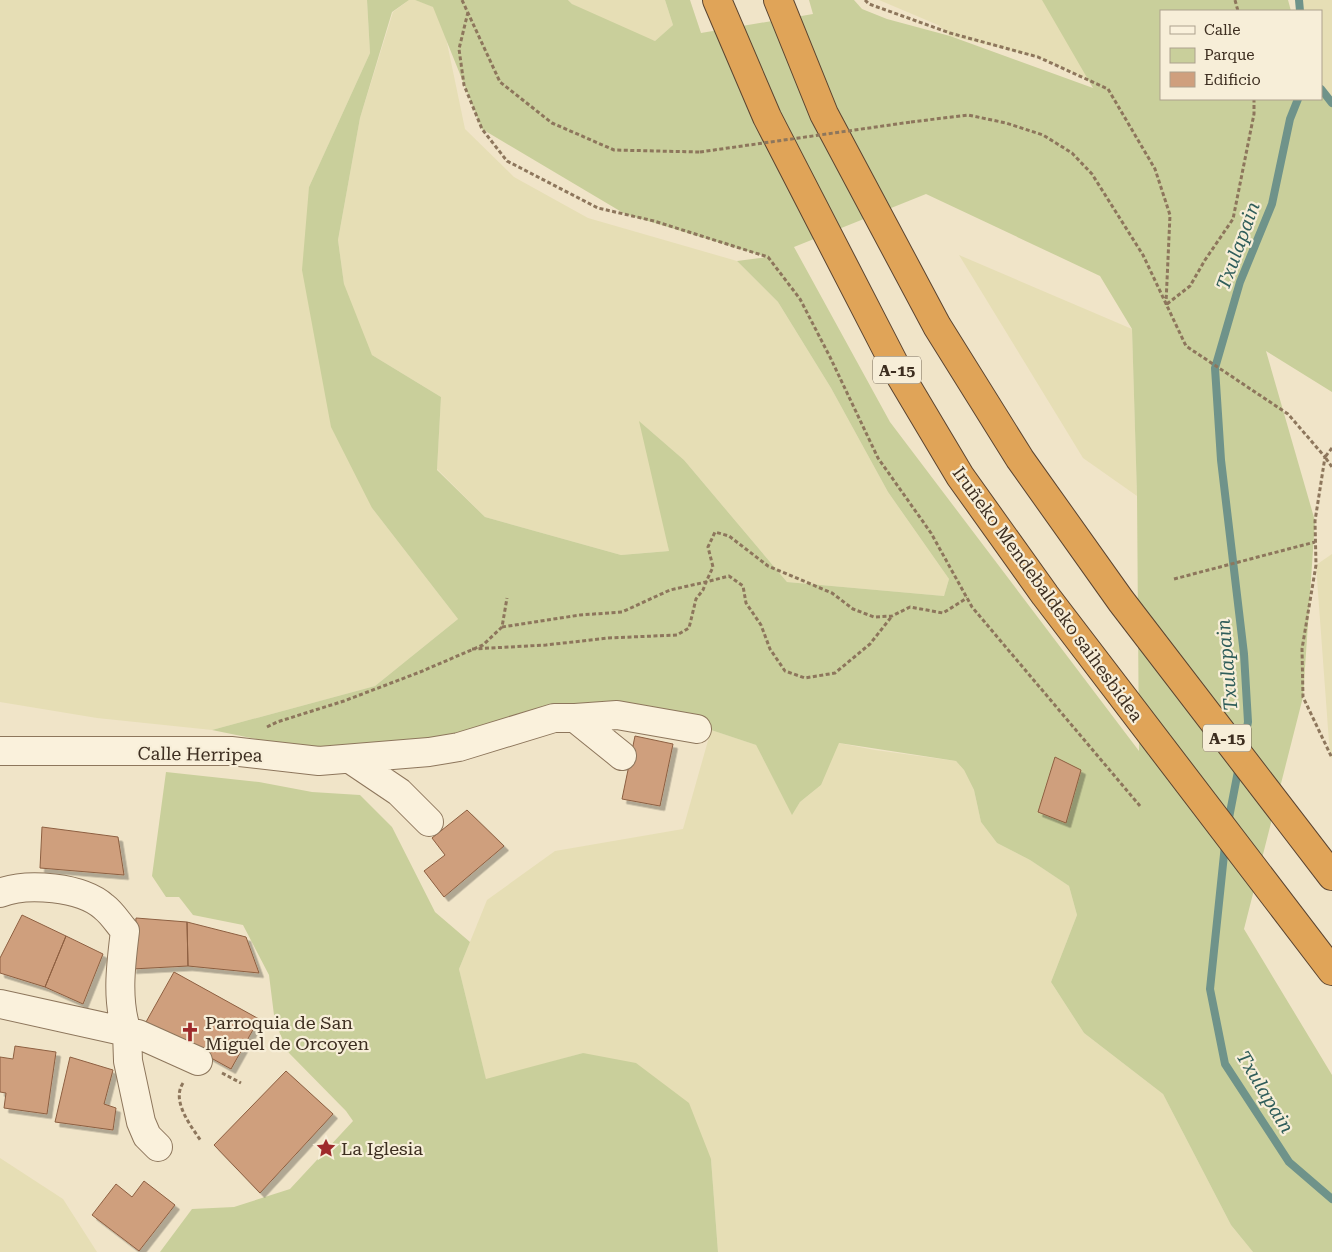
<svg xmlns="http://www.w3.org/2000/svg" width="1332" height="1252" font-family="'Roboto Serif',serif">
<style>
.farmland{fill:#e6deb5}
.green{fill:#c9cf9b;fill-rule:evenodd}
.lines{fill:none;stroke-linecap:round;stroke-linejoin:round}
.stream{stroke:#6f938a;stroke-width:8}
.building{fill:#cf9f7d;stroke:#8d5f41;filter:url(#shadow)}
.street-casing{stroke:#8d765c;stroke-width:30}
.highway-casing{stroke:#5b4430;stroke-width:30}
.path{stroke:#8d765c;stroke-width:3;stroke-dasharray:4 2.5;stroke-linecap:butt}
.street{stroke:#faf1dc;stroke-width:28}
.highway{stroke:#e0a458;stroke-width:28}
.path-bridge{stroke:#8d765c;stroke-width:3;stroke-dasharray:4 2.5;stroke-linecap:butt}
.labels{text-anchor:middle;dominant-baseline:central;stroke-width:4.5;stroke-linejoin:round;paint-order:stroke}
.shield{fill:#f7eed8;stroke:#756857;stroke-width:1}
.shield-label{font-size:16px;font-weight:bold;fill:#3d2e20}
.street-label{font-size:18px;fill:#3d2e20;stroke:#f7eed8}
.poi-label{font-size:18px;fill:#3d2e20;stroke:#f7eed8;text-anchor:start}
.water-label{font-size:19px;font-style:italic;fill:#2f5d5a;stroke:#f7eed8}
</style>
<defs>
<filter id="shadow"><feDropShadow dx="4.5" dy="4.5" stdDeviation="0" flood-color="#0004"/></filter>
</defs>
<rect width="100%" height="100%" fill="#f0e4c8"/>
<!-- farmland -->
<path class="farmland" d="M0,0H367L370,53L309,187L372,508L458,619L375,686L212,730L97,718L0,702Z
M409,0H415L440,9L465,129L514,177L588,218L737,261L778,302L831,388L888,492L949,579L944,596L787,582L684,460L640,422L659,498L669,551L621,555L485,517L437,469L441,397L372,355L346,299L338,240L360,118L393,12Z
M568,0H665L673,25L655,41L618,29L572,4Z
M879,0H1053L1108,89L1038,57L950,36L938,25Z
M1299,0H1332V103L1321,89V11H1300Z
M959,255L1132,329L1137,496L1083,458Z
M1332,554V758L1330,756L1316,565Z
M711,730L756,745L792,814L800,802L821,785L823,740L875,750L956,761L964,770L974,790L981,822L997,843L1030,860L1069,886L1077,915L1051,982L1084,1033L1163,1094L1231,1225L1253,1252H718L711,1159L583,1053L486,1080L459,969L487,900L555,851L683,829Z
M0,1158L63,1199L97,1252H0Z"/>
<!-- green -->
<path class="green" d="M367,0H409L392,12L360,118L338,240L344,284L372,355L441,397L437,470L485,517L621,555L669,551L639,421L684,460L787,582L944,596L949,579L888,492L831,388L778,302L737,261L767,257L625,214L482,129L433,7L415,0H568L572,4L655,41L673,25L665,0H690L701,33L813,14L809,0H854L862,9L887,19L950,36L1093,88L1042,0H1288L1291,11H1161V99H1321V89L1332,103V392L1266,351L1315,521L1303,697L1244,929L1332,1075V1252H1253L1231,1225L1163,1094L1084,1033L1051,982L1077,915L1069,886L1030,860L997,843L981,822L974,790L964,770L956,761L839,743L821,785L800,802L792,815L756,745L711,730L687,717L383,744L295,747L212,730L375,686L458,619L372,508L331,427L302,270L309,187L370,53ZM926,194L1100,276L1132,329L1137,496L1139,751L890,422L794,247Z
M166,772L259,782L312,792L360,795L392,827L435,912L470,942L459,969L486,1079L583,1053L636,1063L689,1103L711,1159L718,1252H160L192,1209L234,1207L290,1189L353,1121L346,1111L289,1053L275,1023L269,975L243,925L193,915L179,897H166L152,876Z"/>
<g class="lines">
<!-- stream -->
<path class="stream" d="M1299,0L1300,11
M1321,89L1332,103
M1243,747L1248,722L1244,654L1221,460L1215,368L1240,282L1272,204L1290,119L1298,99
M1228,823L1239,766
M1225,845L1210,989L1225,1064L1289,1162L1332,1199"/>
</g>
<!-- building -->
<path class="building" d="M635,736L673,744L660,806L622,799Z
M1055,757L1081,770L1066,823L1038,812Z
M467,810L504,846L444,897L424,871L445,855L432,838Z
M42,827L118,837L124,875L40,868Z
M22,915L66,936L45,987L0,973V958Z
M136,918L187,922L188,966L132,969Z
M187,922L246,937L259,973L188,966Z
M66,936L103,954L83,1004L45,987Z
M174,972L259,1019L231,1069L146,1022Z
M15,1046L56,1052L47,1114L4,1108L6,1093L0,1092V1057L13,1059Z
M70,1057L113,1070L104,1104L116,1108L113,1130L55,1122Z
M286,1071L333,1114L260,1193L214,1145Z
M144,1181L175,1205L139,1251L92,1215L116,1184L132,1197Z"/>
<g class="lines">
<defs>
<path id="street" d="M575,718L617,715L697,729
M0,751H231L319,761L429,752L459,747L554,718H575L622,756
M350,759L399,792L429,822
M0,893C27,882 82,887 104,907C112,913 118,923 125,931C121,964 116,999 127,1032L138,1034L198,1061
M0,1004L127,1032L128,1061L141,1122L147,1136L158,1147"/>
<path id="highway" d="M717,0L767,117L901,377L960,476L1045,595L1332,971
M778,0L824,114L937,326L1020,459L1121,601L1332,876"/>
</defs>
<!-- street casing -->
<use href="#street" class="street-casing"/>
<!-- highway casing -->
<use href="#highway" class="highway-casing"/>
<!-- path -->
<path class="path" d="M462,0L500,82L552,123L614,150L700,152
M865,0L869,4L950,33L1038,57L1108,89L1155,169L1170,215L1166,303
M1235,0L1238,11
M468,12L459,49L464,85L482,129L507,161L598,208L654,221L768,257L800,299L830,357L878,458L931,533L972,607L1140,806
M911,122L968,115L1006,123L1043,135L1072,153L1092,174L1143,255L1186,346L1288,414L1325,457L1315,521L1316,565L1302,649L1303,697L1332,758
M1167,304L1190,286L1205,260L1233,219L1254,114V99
M1332,448L1325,457L1332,467
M1174,579L1315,542
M502,627L580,615L622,612L670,590L706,582L713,567L708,547L715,532L729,536L768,566L832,593L853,609L874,617L892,616L910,607L943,613L967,598
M472,649L546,645L608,638L677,635L689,628L696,599L703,590L706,582L729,576L743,586L746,603L761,625L770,649L785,671L805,678L835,673L870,644L892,616
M267,727L277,722L344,701L420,672L483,645L502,627L507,598
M222,1073L241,1083
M183,1083C171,1101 191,1126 201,1141"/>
<!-- street -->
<use href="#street" class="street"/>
<!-- highway -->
<use href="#highway" class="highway"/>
<!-- path-bridge -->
<path class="path-bridge" d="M700,152L911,122"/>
</g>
<!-- icons -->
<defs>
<symbol id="church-bare" viewBox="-9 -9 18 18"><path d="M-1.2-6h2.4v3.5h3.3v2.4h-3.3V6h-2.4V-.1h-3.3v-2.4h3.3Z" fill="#9e2a2b" stroke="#f7eed8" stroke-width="2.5" paint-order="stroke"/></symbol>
<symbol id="sight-bare" viewBox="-9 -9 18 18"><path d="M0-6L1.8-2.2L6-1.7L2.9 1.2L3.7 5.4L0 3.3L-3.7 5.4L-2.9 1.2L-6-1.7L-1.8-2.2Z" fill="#9e2a2b" stroke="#f7eed8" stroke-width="2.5" paint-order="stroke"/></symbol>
</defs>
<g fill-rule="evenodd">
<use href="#church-bare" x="176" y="1018" width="28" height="28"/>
<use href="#sight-bare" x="312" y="1134" width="28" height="28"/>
</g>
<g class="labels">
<!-- shield labels -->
<g class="shield">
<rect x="873" y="356.5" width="48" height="27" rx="4"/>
<rect x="1203" y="724.5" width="48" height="27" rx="4"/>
</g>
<g class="shield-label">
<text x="897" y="370">A-15</text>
<text x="1227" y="738">A-15</text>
</g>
<!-- street labels -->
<g class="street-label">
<text transform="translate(1048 594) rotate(54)">Iruñeko Mendebaldeko saihesbidea</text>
<text transform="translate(200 754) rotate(1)">Calle Herripea</text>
</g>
<!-- poi labels -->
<g class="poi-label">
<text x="205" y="1022">Parroquia de San<tspan x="205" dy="21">Miguel de Orcoyen</tspan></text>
<text x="341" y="1148">La Iglesia</text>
</g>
<!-- water labels -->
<g class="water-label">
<text transform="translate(1238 246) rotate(-70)">Txulapain</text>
<text transform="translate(1227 665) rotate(-95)">Txulapain</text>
<text transform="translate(1265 1092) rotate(59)">Txulapain</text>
</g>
</g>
<!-- legend -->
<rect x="1160" y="10" width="162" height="90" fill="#f7eed8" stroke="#ada18e"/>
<rect x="1170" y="26" width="25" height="8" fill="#faf1dc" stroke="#ada18e"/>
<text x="1204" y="35" font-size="15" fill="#3d2e20">Calle</text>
<rect x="1170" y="48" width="25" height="15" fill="#c9cf9b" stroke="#ada18e"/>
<text x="1204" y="60" font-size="15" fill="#3d2e20">Parque</text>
<rect x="1170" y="72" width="25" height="15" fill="#cf9f7d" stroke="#ada18e"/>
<text x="1204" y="85" font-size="15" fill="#3d2e20">Edificio</text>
</svg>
